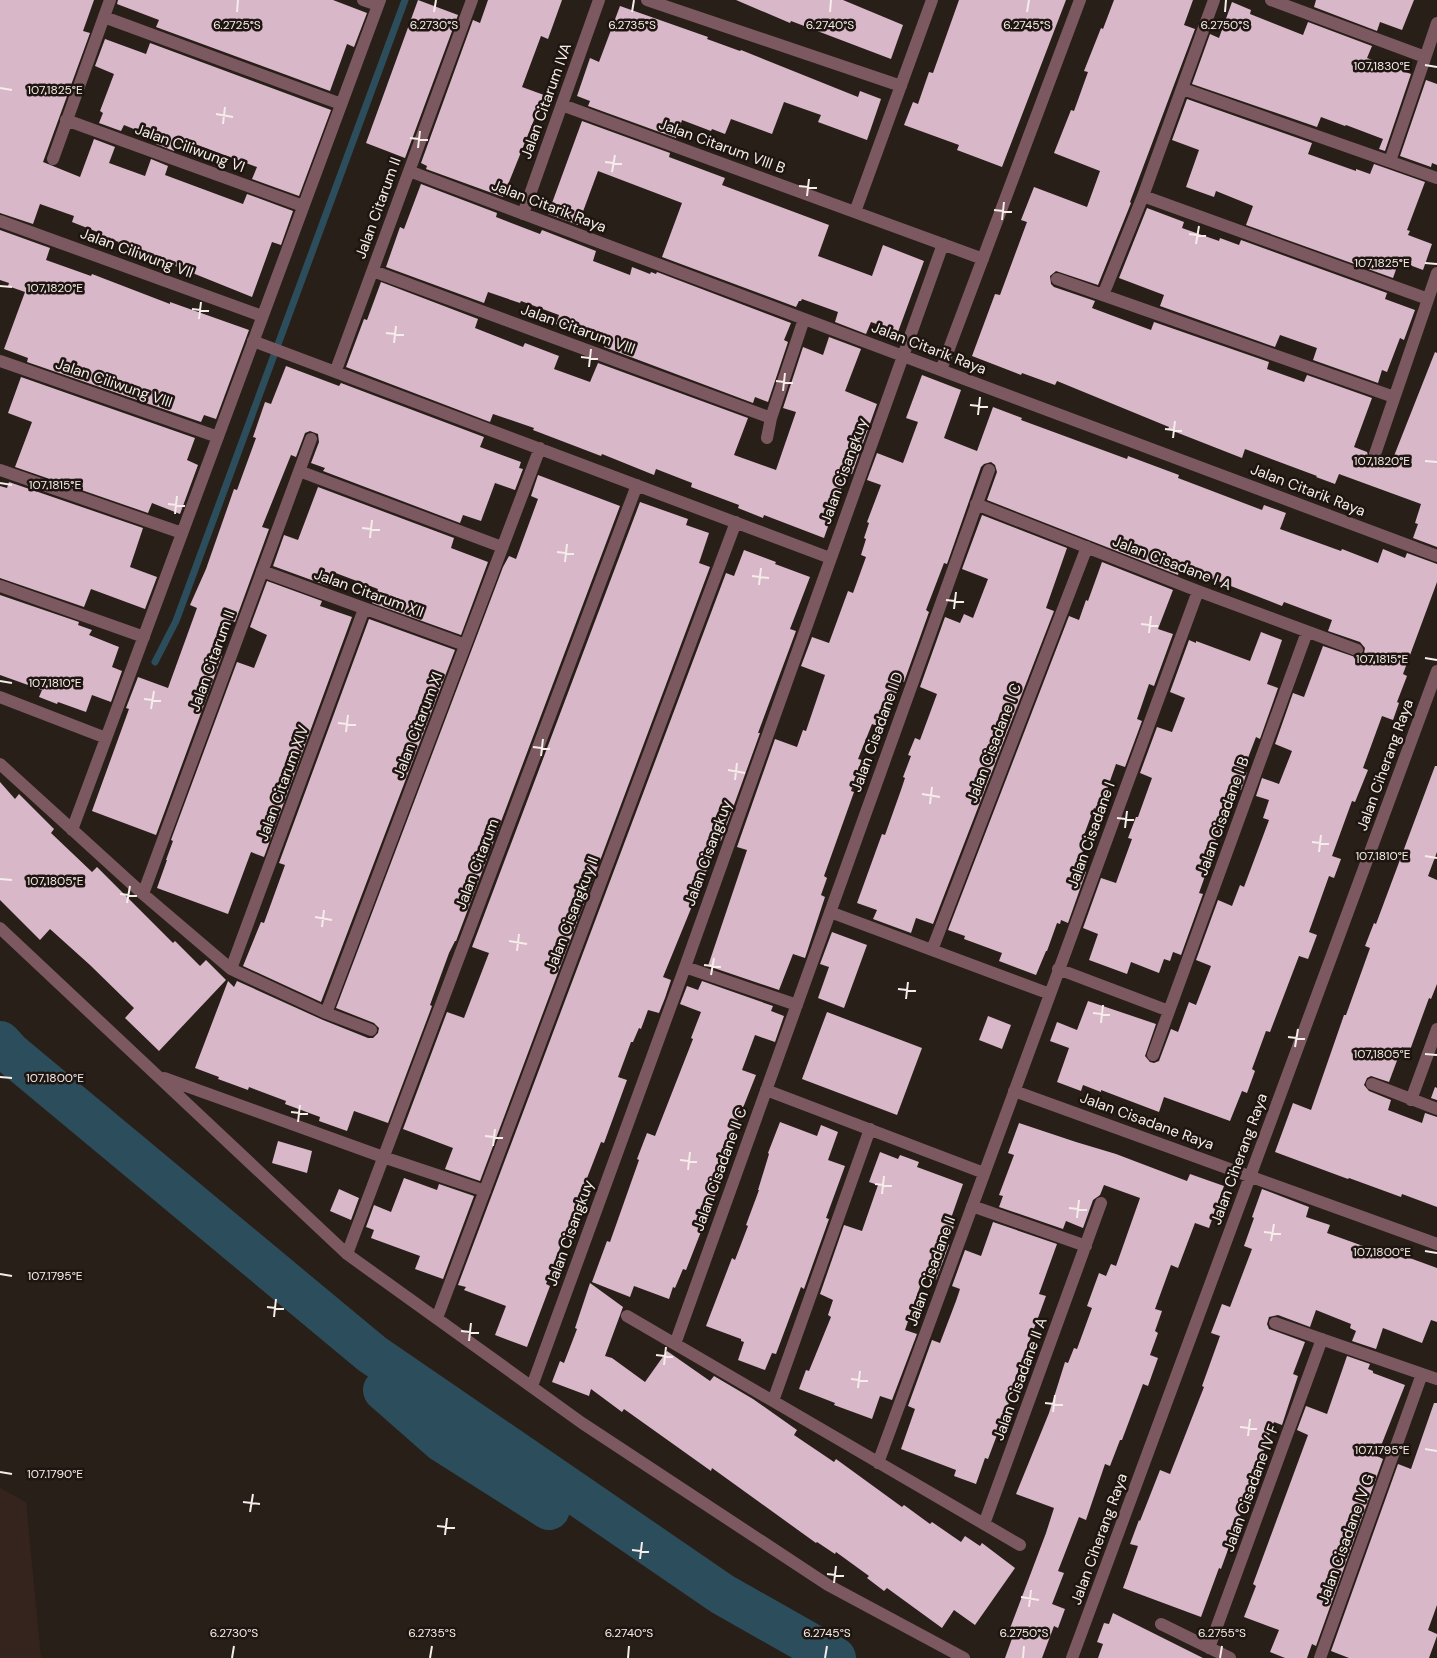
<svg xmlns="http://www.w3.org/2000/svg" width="1437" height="1658" font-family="'DM Sans',sans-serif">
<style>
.commercial{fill:#35241d}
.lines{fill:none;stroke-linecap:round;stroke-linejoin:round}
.stream{stroke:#2c4e5c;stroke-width:7}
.river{stroke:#2c4e5c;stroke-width:42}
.building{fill:#d8b7c9}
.minor{stroke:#7c5961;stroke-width:12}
.ticks{fill:none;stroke:#f4ede9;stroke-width:2}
.labels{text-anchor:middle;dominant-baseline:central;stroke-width:5;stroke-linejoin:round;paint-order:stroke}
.street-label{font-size:15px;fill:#f4ede9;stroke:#1f1510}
.ticks-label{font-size:12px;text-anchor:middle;fill:#f4ede9;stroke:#1f1510;stroke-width:5;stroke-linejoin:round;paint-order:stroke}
</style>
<rect width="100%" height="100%" fill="#291f19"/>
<!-- commercial -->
<path class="commercial" d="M0,1488L26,1502L41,1658H0Z"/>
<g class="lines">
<!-- stream -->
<path class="stream" d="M155,662L176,621L405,0"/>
<!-- river -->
<path class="river" d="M0,1042L10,1053L372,1354L722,1594L835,1658
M384,1390L442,1441L549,1509"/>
</g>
<!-- building -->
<path class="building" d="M0,0H94L83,31L90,33L43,162L80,177L94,139L115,147L109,163L145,176L151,159L168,166L165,175L243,204L247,194L293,211L281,245L272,242L252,297L118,243L119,242L99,235L100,233L72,222L74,216L40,204L33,224L0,213Z
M118,0H333L367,13L354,47L347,44L330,91L156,27L159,20L117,4Z
M418,0L458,15L405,158L366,143Z
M488,0H562L548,39L541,36L522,87L544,95L503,197L426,169L427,166L421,163L473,20L480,23Z
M736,0H843L903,25L891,59L791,21L790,23Z
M959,0H1066L1002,167L957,150L959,145L904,125L913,102L918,104L929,72L933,73Z
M1114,0H1193L1184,25L1195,29L1130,202L1131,203L1098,285L1056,271L1050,276L1051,284L1054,287L1095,301L1092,308L1151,330L1154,322L1269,362L1267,369L1304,382L1307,375L1372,398L1354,447L1367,452L1369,459L1373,462H1377L1382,457L1392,461L1435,352L1437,353V547L1413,538L1418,524L1415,523L1421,504L1339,474L1335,484L1316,477L1317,476L1245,449L1242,458L1168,429L1169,427L1057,381L1055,385L1022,373L1021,375L972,356L995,294L1000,295L1027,222L1021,220L1034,187L1087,207L1100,171L1054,153L1071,110L1074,111L1088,72L1084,71L1101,28L1103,29Z
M1316,0H1414L1402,30L1380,22L1377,31L1314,7Z
M1232,2L1251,10L1250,14L1303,35L1308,22L1372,46L1367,58L1411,74L1385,151L1379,149L1383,139L1346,125L1345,126L1321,117L1317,127L1192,84L1210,34L1219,38Z
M620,6L708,37L707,39L740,51L741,50L858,97L860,91L881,99L867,140L818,122L821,115L784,102L772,134L731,119L725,134L712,129L711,131L682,120L676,138L588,106L590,101L577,96L590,58L599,62Z
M105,39L146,54L150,43L331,110L299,196L252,179L257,167L195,144L194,147L178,141L174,151L156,144L158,139L124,125L121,131L99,123L103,113L100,111L114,74L95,66Z
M1426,80L1437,84V165L1432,163L1431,167L1400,156Z
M1187,99L1312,143L1308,154L1356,171V169L1370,174L1374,164L1425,182L1407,230L1410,231L1408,235L1432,244L1423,270L1399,261L1393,278L1246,225L1253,206L1216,191L1214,197L1186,187L1199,150L1172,140Z
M582,121L670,153L669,157L725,178L722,185L829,225L818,256L872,276L883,245L924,261L898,332L871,322L866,334L835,322L838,312L802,299L801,301H799L796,307L662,257L682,203L598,171L578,225L548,214Z
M421,184L497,213L496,217L540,234L542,230L596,251L593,261L630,275L632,267L650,274L651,272L656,274L657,272L791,323L784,340L788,342L768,402L755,397L753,403L604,347L605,343L556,324L559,315L521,301L520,303L488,292L484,303L386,267L400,227L404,229Z
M1147,208L1184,222L1182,228L1219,241L1220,238L1239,245L1241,240L1387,293L1385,299L1415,310L1404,340L1400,338L1387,372L1382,370L1378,383L1313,360L1317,348L1280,335L1275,347L1160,306L1164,295L1119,278Z
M0,230L50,248L46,260L91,276L92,274L170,304V302L249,330L216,419L204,415L201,422L27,362L28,358L4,349L25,292L8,286L9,283L0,280Z
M381,282L478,319L475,328L523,347L525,343L559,356L554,369L590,382L598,363L748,418L734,455L776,470L796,412L783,408L803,347L823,355L829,337L861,349L845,391L877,404L852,474L847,472L824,538L764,515L763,518L738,508L739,505L691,487L692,483L656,469L654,475L602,454L601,456L533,430L534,428L493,414L490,422L346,367L364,319L367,320Z
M286,366L339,386L341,383L484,437L480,447L521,462L519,468L523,469L515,490L495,483L481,521L463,515L460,523L323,471L325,468L311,463L319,442L318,434L310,431L305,433L296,457L291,455L262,527L269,529L235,622L230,620L217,654L222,656L156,835L92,811L129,709L126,708L138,677L168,688L197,608L190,605L206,569L234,489L237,490L256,438L253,437L265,402L271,404Z
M922,375L961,390L944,438L977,451L993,407L1022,418L1021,420L1127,459L1128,456L1179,475L1178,478L1262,510L1264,505L1286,513L1280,529L1341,551L1342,549L1378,563L1383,549L1405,558L1407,553L1437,564V582L1403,674L1407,676L1397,702L1399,703L1393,720L1382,716L1363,768L1368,770L1355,802L1352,801L1332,856L1341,859L1334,878L1329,876L1309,932L1317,935L1308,959L1299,956L1270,1032L1266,1031L1252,1069L1255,1071L1247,1093L1242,1091L1230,1121L1164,1097L1159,1112L1101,1090V1092L1083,1085L1081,1091L1057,1082L1069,1048L1050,1041L1057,1022L1077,1030L1088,1001L1156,1024L1145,1056L1150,1062L1154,1063L1159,1061L1171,1029L1178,1032L1189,1002L1196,1005L1211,966L1196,960L1218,900L1232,906L1240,885L1244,887L1250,871L1269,820L1263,818L1269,800L1256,796L1262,778L1279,784L1292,751L1275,744L1293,693L1304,697L1323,646L1358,658L1364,653L1365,648L1360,642L1328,631L1332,620L1284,602L1282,606L1205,576L1204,578L1180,569L1178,575L987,500L997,472L995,465L991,462L984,464L981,467L947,564L944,563L926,610L929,612L904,682L901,680L884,728L872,724L858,759L862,760L851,791L854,792L824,876L827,878L821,895L825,897L805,958L793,954L779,990L708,966L747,850L737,847L775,739L797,747L803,730L806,731L825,675L801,666L812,637L829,643L848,591L853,593L866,557L861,555L866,539L864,538L869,523L867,522L881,485L867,480L877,453L903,463L918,422L906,418Z
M21,377L195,438L187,460L198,465L180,514L152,503L148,513L15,467L32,422L8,413Z
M538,475L620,506L456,941H455L449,953L430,1005L432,1006L388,1123L354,1111L347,1131L319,1121L320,1117L285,1104L286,1101L249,1087L248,1090L218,1079L219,1077L195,1068L228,981L234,987L237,981L323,1020L368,1038H373L378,1033L379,1028L374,1023L336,1008L503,567L509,556L516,559L538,499L531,496Z
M9,482L143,528L130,567L157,577L145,609L91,589L84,607L0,578V486L7,488Z
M318,487L454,538L451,548L488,562L461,635L372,603L378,589L333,572L328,586L273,566L284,535L298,540Z
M640,502L688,519L686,525L709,533L699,563L710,567L480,1181L445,1169L453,1148L403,1129L447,1012L464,1018L489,953L472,947Z
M982,515L1067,548L1046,608L1054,611L933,924L916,918L911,933L873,919L877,910L857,903L882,834L885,835L901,790L905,778L903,777L911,756L908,755L915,738L920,740L937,694L920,687L945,617L960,623L964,614L973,618L988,579L962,569Z
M744,550L776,562L775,564L810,577L790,629L796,631L758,733H760L721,841L719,840L663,977L671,980L665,998L659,1013L648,1010L641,1029L639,1028L633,1042H631L618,1077L627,1080L604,1143L601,1142L546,1284L550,1286L527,1347L495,1335L506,1306L464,1290L466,1287L458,1285L726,573L734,576Z
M1102,562L1173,590L1158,629L1173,634L1154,686L1149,684L1137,719L1142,721L1125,767L1116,764L1105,795H1103L1098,810L1094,808L1081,843L1085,845L1077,867L1086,872L1068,923L1061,920L1060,924L1057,923L1047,951H1046L1036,975L999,961L1002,953L964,939L965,936L948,930L1069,616L1079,620L1086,600L1088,601Z
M267,581L322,601L320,606L352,617L264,857L251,852L228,914L157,888L167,860H166L173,841L171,840L237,662L254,668L267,635L250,627Z
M0,595L79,622L78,625L92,630L89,635L119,647L112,667L122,671L111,702L92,695L86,712L58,702L57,704L39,697L42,690L0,675Z
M369,619L455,650L321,1002L243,966L261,922L264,923L272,901L285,865L279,863Z
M1261,632L1282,640L1267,684L1278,688L1260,739L1256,737L1243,771L1247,772L1241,790L1235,788L1209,858L1211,859L1199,893L1203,894L1181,955L1173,952L1170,961L1164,959L1159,973L1131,962L1127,974L1089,960L1098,934L1083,928L1101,878L1116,883L1132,839L1128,838L1136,817H1138L1152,778L1140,773L1157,727L1172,732L1185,698L1170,692L1189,640L1196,643V641L1250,661Z
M1435,766H1437V852L1428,876L1437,880V984L1431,999L1429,998L1410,1050L1402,1047L1389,1082L1371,1076L1367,1078L1364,1085L1369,1091L1391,1100L1388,1110L1422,1123L1425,1113L1437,1117V1207L1402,1194L1401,1197L1349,1178L1348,1179L1275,1152L1293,1103L1311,1110L1344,1015H1346L1370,948L1365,946L1374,923L1376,924Z
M0,782L15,799L19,794L54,829L51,833L92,872L97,867L173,943L175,941L200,966L206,960L226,980L159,1051L125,1018L134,1008L90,965L50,929L40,940L0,900Z
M832,932L867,945L844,1008L818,998L829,967L820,964Z
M702,981L773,1006L771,1011L784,1016L775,1042L755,1035L742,1070L756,1075L727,1148L728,1149L718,1176L722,1178L686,1270L683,1269L675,1288L673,1287L669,1299L634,1286L630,1297L592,1282L607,1241L610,1242L639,1160L637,1159L647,1133L655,1136L693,1039L691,1038L701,1012L680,1004L687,986L698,990Z
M827,1012L922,1048L897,1115L802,1079Z
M988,1016L1011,1025L1002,1049L979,1040Z
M1435,1087L1437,1088V1100L1431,1098Z
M780,1122L817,1136L821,1125L838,1132L828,1160L845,1166L826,1218L829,1219L804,1289L801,1287L776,1354L772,1353L765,1370L738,1360L744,1342L741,1341V1339L706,1326L732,1258L735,1260L748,1226L746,1225L759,1190H758L769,1154L768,1153Z
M1019,1123L1076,1142L1116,1154L1187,1181L1190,1174L1224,1186L1209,1228L1195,1223L1178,1268L1171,1265L1155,1309L1162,1311L1155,1331L1158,1333L1150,1355L1158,1358L1148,1386L1143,1384L1122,1440H1120L1110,1466L1105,1464L1086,1520L1079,1517L1058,1571L1064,1573L1052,1604L1065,1609L1058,1628L1054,1626L1042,1658H1005L1014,1633L1009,1631L1046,1533L1054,1508L1016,1494L1049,1413L1065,1362L1068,1363L1074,1348L1077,1349L1092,1308L1087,1306L1099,1273L1106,1276L1111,1264L1116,1266L1140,1198L1104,1185L1100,1195L1093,1200L1083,1228L1066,1221L1063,1229L999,1207L1003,1196L999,1195L1014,1155L1008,1153Z
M278,1141L312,1151L307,1173L272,1163Z
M880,1152L898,1159L900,1155L919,1162L917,1167L963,1184L949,1224L954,1226L948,1244L949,1245L936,1280L924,1275L905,1330L917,1334L892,1400L880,1396L872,1419L834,1405L835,1403L799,1389L806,1370L809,1371L831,1317L828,1315L833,1300L820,1294L844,1225L862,1231L878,1185L869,1182Z
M404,1178L437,1190L439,1184L474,1196L443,1279L415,1269L420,1256L371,1238L374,1230L366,1227L374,1205L391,1212Z
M339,1189L359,1198L351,1220L330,1211Z
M1262,1189L1309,1207L1306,1217L1330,1225L1327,1233L1377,1251L1378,1249L1406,1259L1407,1257L1437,1268V1322L1431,1320L1422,1343L1383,1328L1376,1349L1352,1341L1356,1331L1350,1328L1351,1324L1316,1310L1310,1327L1278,1315L1269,1317L1267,1324L1269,1329L1305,1342L1293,1374L1298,1376L1282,1425L1274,1422L1221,1569L1219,1568L1201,1617L1123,1588L1138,1546L1130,1544L1139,1520L1140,1521L1160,1470L1170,1474L1204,1387L1202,1386L1220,1336L1211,1333L1222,1304L1230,1307L1252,1249L1244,1246L1254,1218L1252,1217Z
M993,1222L1057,1244L1039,1294L1046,1296L1008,1399L1010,1400L1000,1427L988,1459L985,1458L976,1484L954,1476L956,1470L901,1449L915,1409L908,1406L932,1340L940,1343L956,1301L960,1289L952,1286L965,1250L981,1256Z
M590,1283L623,1307L605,1356L612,1358L645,1382L667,1351L710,1381L714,1376L753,1399L797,1430L794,1435L834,1462L836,1459L902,1507L904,1505L930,1524L932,1522L961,1542L965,1536L980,1546L982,1543L1015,1568L975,1625L954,1610L942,1628L887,1588L884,1591L867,1578L869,1576L836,1552L835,1554L817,1542L816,1543L712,1468L711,1471L624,1409L622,1412L591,1389L589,1396L552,1382L560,1361L564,1363L577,1329L575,1328Z
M1347,1356L1370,1364L1368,1369L1373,1371V1373L1405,1385L1377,1456L1383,1459L1316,1646L1312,1644L1307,1658H1285L1270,1652L1279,1630L1244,1617L1256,1586L1253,1584L1308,1435L1297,1430L1306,1406L1327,1414Z
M1434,1403H1437V1605L1428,1630L1437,1634V1636L1429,1658H1349L1331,1651L1398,1464L1411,1469Z
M1113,1613L1203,1658H1098L1103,1644L1097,1642L1104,1623L1109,1624Z"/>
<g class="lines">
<!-- minor -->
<path class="minor" d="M363,0L378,5
M647,0L901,86
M1271,0L1425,57
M104,17L341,104
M1183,89L1437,178
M562,105L983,259
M66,120L303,206
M53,159L110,0
M1390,161L1437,23
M409,171L1437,556
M1143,196L1428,299
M855,212L932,0
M523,214L599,0
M0,221L262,316
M373,271L771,418
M1057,279L1394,397
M1103,295L1143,196L1214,0
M253,341L830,558
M0,361L218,437
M336,370L472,0
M941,370L1080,0
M767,438L771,418L804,319
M1375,454L1437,273
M0,470L182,533
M299,471L502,547
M976,504L1198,591L1357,650
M262,571L465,645
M0,586L144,637
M0,697L106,738
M0,764L143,894L231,969L326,1013L371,1030
M72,830L380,0
M143,894L311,439
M830,912L1050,994
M0,928L347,1254L582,1423L828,1585L964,1658
M932,950L1087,547
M685,967L797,1005
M231,969L364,609
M1058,969L1169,1011
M326,1013L540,448
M1153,1055L1307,632
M164,1078L383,1157L485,1191
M1372,1084L1437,1109
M766,1090L984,1173
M1014,1091L1437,1244
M1411,1100L1437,1029
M972,1206L1086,1246
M347,1254L637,485
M627,1316L1020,1545
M437,1318L736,522
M1275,1323L1437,1379
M675,1344L989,470
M532,1386L685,967L943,244
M773,1401L870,1129
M878,1463L1198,591
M984,1524L1101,1203
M1161,1624L1230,1658
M1209,1648L1322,1339
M1072,1658L1437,671
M1320,1658L1422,1374"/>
</g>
<!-- ticks -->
<path class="ticks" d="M237,12L238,0M434,12L436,0M632,12L634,0M830,12L831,0M1027,12L1029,0M1225,12L1226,0M1425,65L1437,67M0,88L12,90M216,114L233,117M223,124L225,107M410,138L428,140M418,148L420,131M605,162L622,164M612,172L615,155M799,186L817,188M807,196L809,179M994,210L1012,212M1002,220L1004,202M1189,234L1206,236M1196,244L1199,226M1425,263L1437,264M0,286L12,287M192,309L209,311M199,319L201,302M386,333L404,335M394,343L396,326M581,357L598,359M589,367L591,349M776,381L793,383M783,391L785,373M970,405L988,407M978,415L980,397M1165,429L1182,431M1173,438L1175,421M1425,461L1437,462M0,483L12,485M168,504L185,506M175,514L177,496M362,528L380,530M370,538L372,520M557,552L574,554M565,562L567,544M752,576L769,578M759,585L761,568M946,600L964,602M954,609L956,592M1141,624L1158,626M1149,633L1151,616M1425,658L1437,660M0,681L12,683M144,699L161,701M151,709L154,691M338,723L356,725M346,732L348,715M533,747L550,749M541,756L543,739M728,770L745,773M735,780L737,763M922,794L940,797M930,804L932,787M1117,818L1134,820M1125,828L1127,811M1312,842L1329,844M1319,852L1321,835M1425,856L1437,858M0,879L12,880M120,894L137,896M127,903L130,886M315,917L332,920M322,927L324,910M509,941L527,944M517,951L519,934M704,965L721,967M711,975L714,958M898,989L916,991M906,999L908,982M1093,1013L1110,1015M1101,1023L1103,1005M1288,1037L1305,1039M1295,1047L1298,1029M1425,1054L1437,1055M0,1077L12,1078M291,1112L308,1114M298,1122L300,1105M485,1136L503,1138M493,1146L495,1129M680,1160L697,1162M688,1170L690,1152M875,1184L892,1186M882,1194L884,1176M1069,1208L1087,1210M1077,1218L1079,1200M1264,1232L1281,1234M1271,1241L1274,1224M1425,1251L1437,1253M0,1274L12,1276M267,1307L284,1309M274,1317L276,1299M461,1331L479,1333M469,1341L471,1323M656,1355L673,1357M664,1365L666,1347M851,1379L868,1381M858,1388L860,1371M1045,1403L1063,1405M1053,1412L1055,1395M1240,1427L1257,1429M1248,1436L1250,1419M1425,1449L1437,1451M0,1472L12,1474M243,1502L260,1504M250,1512L253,1494M437,1526L455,1528M445,1535L447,1518M632,1550L649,1552M640,1559L642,1542M827,1574L844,1576M834,1583L836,1566M1021,1597L1039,1600M1029,1607L1031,1590M232,1658L234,1646M430,1658L432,1646M628,1658L629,1646M825,1658L827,1646M1023,1658L1024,1646M1220,1658L1222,1646"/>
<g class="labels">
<!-- street labels -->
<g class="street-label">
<text transform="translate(546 101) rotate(-70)">Jalan Citarum IVA</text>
<text transform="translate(722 146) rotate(20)">Jalan Citarum VIII B</text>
<text transform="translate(190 148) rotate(20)">Jalan Ciliwung VI</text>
<text transform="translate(549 206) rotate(21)">Jalan Citarik Raya</text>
<text transform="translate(378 208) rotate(-70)">Jalan Citarum II</text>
<text transform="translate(137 253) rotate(20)">Jalan Ciliwung VII</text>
<text transform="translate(578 329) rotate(20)">Jalan Citarum VIII</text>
<text transform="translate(929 348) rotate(21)">Jalan Citarik Raya</text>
<text transform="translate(114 383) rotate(19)">Jalan Ciliwung VIII</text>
<text transform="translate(844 471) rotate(-70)">Jalan Cisangkuy</text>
<text transform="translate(1308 490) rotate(21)">Jalan Citarik Raya</text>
<text transform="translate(1172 563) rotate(21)">Jalan Cisadane I A</text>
<text transform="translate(369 593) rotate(20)">Jalan Citarum XII</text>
<text transform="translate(212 661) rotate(-70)">Jalan Citarum II</text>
<text transform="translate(418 725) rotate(-69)">Jalan Citarum XI</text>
<text transform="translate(877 732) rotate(-70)">Jalan Cisadane I D</text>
<text transform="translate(994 743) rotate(-69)">Jalan Cisadane I C</text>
<text transform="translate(1385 765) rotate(-70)">Jalan Ciherang Raya</text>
<text transform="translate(283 783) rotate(-70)">Jalan Citarum XIV</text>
<text transform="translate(1223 816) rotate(-70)">Jalan Cisadane I B</text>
<text transform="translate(1091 835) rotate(-70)">Jalan Cisadane I</text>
<text transform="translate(708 853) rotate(-70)">Jalan Cisangkuy</text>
<text transform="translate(477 864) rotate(-69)">Jalan Citarum</text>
<text transform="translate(572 914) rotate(-69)">Jalan Cisangkuy II</text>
<text transform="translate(1147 1121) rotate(20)">Jalan Cisadane Raya</text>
<text transform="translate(1239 1159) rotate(-70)">Jalan Ciherang Raya</text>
<text transform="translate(720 1169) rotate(-70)">Jalan Cisadane II C</text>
<text transform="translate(570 1233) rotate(-70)">Jalan Cisangkuy</text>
<text transform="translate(931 1271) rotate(-70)">Jalan Cisadane II</text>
<text transform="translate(1020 1379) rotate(-70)">Jalan Cisadane II A</text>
<text transform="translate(1251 1488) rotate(-70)">Jalan Cisadane IV F</text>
<text transform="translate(1099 1539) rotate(-70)">Jalan Ciherang Raya</text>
<text transform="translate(1346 1539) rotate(-70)">Jalan Cisadane IV G</text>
</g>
</g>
<g class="ticks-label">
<text x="237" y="29">6.2725°S</text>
<text x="434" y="29">6.2730°S</text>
<text x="632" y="29">6.2735°S</text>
<text x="830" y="29">6.2740°S</text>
<text x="1027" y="29">6.2745°S</text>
<text x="1225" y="29">6.2750°S</text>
<text x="1382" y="70">107.1830°E</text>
<text x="55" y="94">107.1825°E</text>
<text x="1382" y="267">107.1825°E</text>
<text x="55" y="292">107.1820°E</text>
<text x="1382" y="465">107.1820°E</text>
<text x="55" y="489">107.1815°E</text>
<text x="1382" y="663">107.1815°E</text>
<text x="55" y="687">107.1810°E</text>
<text x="1382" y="860">107.1810°E</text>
<text x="55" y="885">107.1805°E</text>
<text x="1382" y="1058">107.1805°E</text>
<text x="55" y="1082">107.1800°E</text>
<text x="1382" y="1256">107.1800°E</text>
<text x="55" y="1280">107.1795°E</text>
<text x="1382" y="1454">107.1795°E</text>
<text x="55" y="1478">107.1790°E</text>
<text x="234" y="1637">6.2730°S</text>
<text x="432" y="1637">6.2735°S</text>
<text x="629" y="1637">6.2740°S</text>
<text x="827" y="1637">6.2745°S</text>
<text x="1024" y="1637">6.2750°S</text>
<text x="1222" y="1637">6.2755°S</text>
</g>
</svg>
